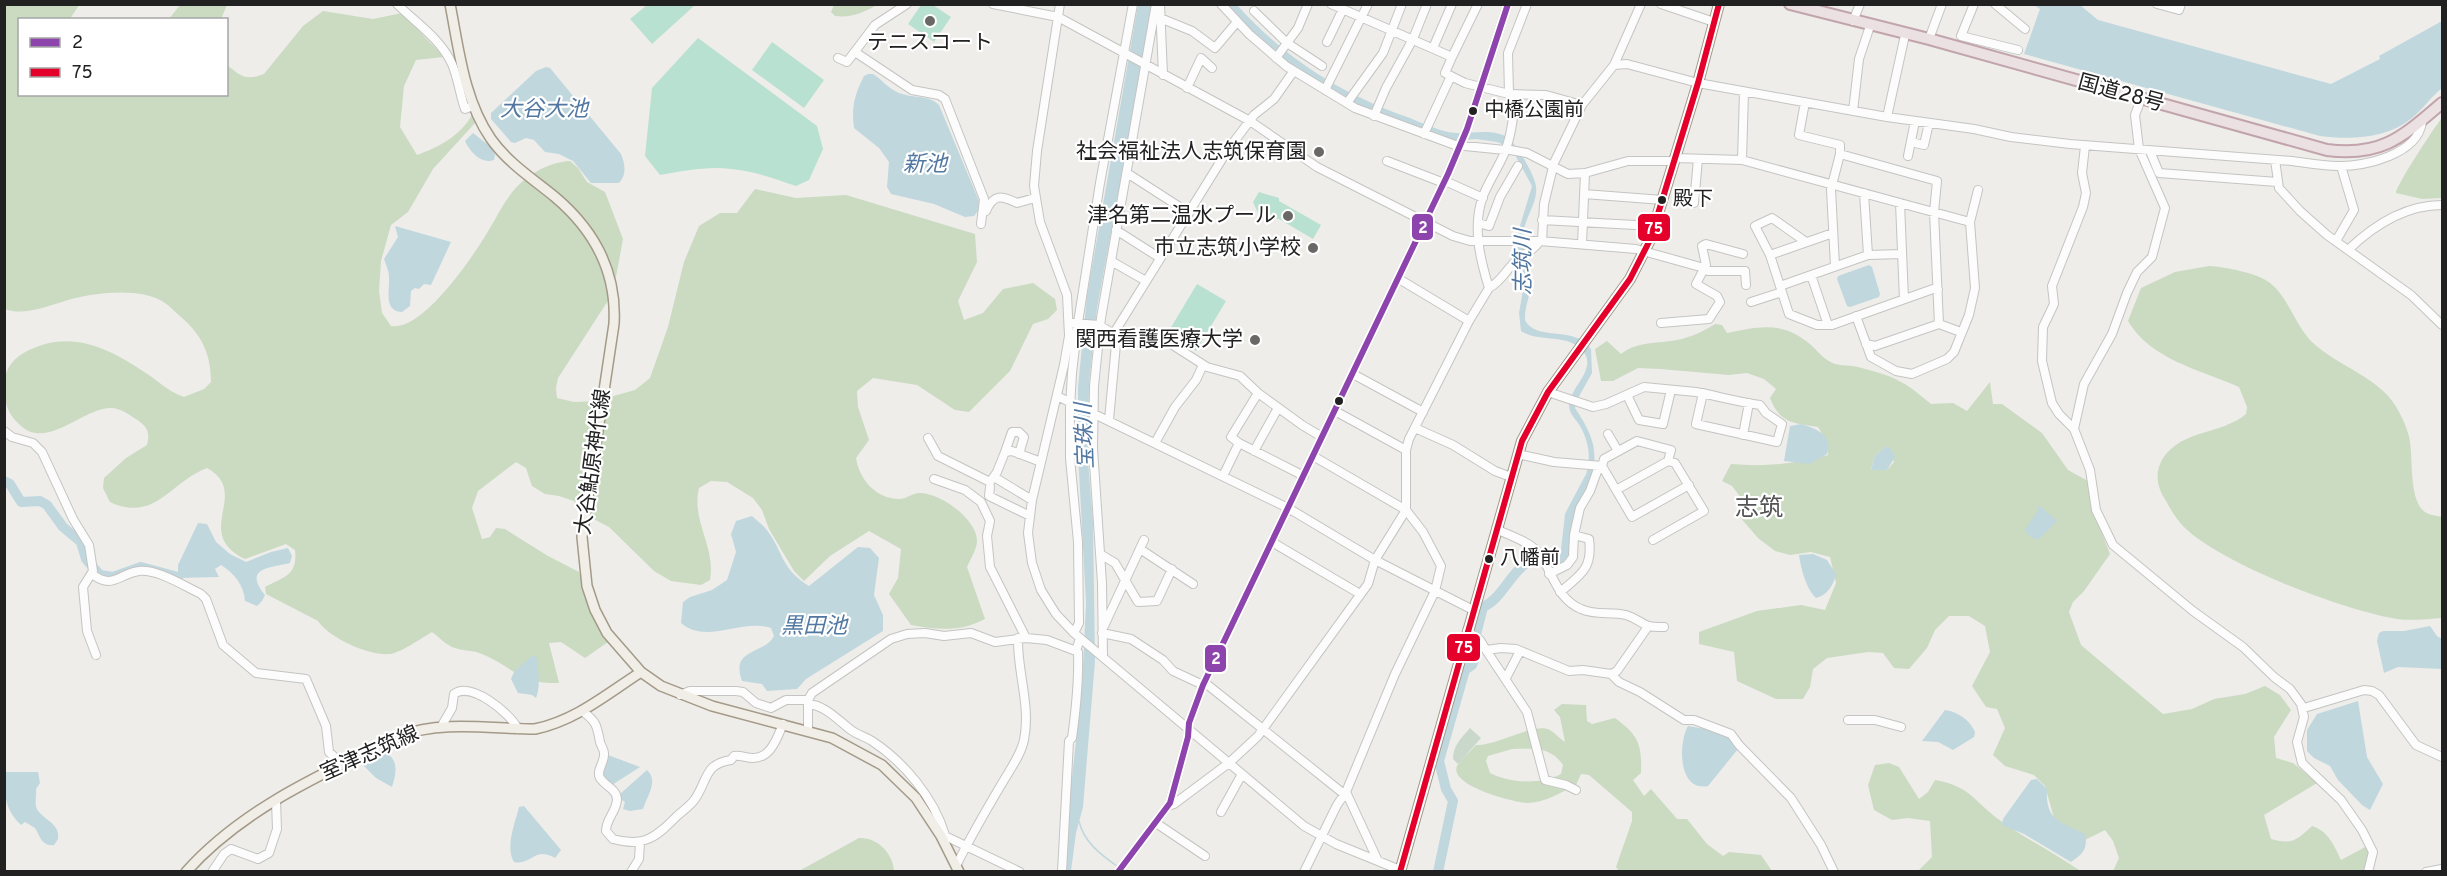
<svg xmlns="http://www.w3.org/2000/svg" width="2447" height="876" font-family="Overpass,'Noto Sans JP',sans-serif">
<style>
.forest{fill:#cadbc2;fill-rule:evenodd}
.cemetery{fill:#c9d8ca}
.pitch{fill:#b9e1d1}
.water{fill:#c0d7de}
.lines{fill:none;stroke-linecap:round;stroke-linejoin:round}
.stream{stroke:#c0d7de;stroke-width:1.5}
.river{stroke:#c0d7de;stroke-width:10}
.minor-casing{stroke:#c4c4c2;stroke-width:10}
.major-casing{stroke:#a39a88;stroke-width:12}
.highway-casing{stroke:#c1a4ac;stroke-width:14}
.minor{stroke:#fcfcfc;stroke-width:8}
.major{stroke:#f1ede7;stroke-width:9}
.highway{stroke:#ebe1e2;stroke-width:10}
.bus-1-casing{stroke:#fff;stroke-width:10}
.bus-2-casing{stroke:#fff;stroke-width:10}
.bus-1{stroke:#8e44ad;stroke-width:6}
.bus-2{stroke:#e4002b;stroke-width:6}
.poi-dot{fill:#696867;stroke:#fff;stroke-width:2}
.bus-dot{fill:#212121;stroke:#fff;stroke-width:2}
.labels{text-anchor:middle;dominant-baseline:central;stroke-width:4.5;stroke-linejoin:round;paint-order:stroke}
.bus-label{font-size:20px;fill:#212121;stroke:#fff;text-anchor:start}
.poi-label{font-size:21px;fill:#212121;stroke:#fff;text-anchor:end}
.street-label{font-size:21px;fill:#212121;stroke:#fff}
.water-label{font-size:22px;font-style:italic;fill:#5278a1;stroke:#fff}
.quarter-label{font-size:24px;fill:#545454;stroke:#fff}
.line-badge{stroke:#fff;stroke-width:2}
.badge-label{font-size:16px;text-anchor:middle;font-weight:bold;fill:#fff}
</style>
<rect width="100%" height="100%" fill="#eeedea"/>
<!-- forest -->
<path class="forest" d="M5,5H79L70,19L20,20V94H226L227,65C241,76 245,81 264,74L303,26L323,11L373,19L402,13L444,57L416,60L404,86L400,127L417,155C439,147 460,136 472,115L475,123L433,169L408,212L391,225L381,261L379,291L382,313L391,326C422,332 472,258 487,233C496,219 503,203 514,190C528,174 549,162 570,161L578,168L587,182L605,192L623,239L613,293L558,378L556,388L557,398L574,402L596,401L635,390L650,378L668,327L684,262L699,226L720,213H737L755,189L796,198L846,195L975,234L977,262L958,301L964,320L983,313L1003,289L1033,283L1055,299L1057,310L1048,319L1033,324L1010,371L969,412L955,410L917,385L873,378L857,391L858,407L869,440L856,458C859,479 876,499 899,499C906,499 914,492 921,493C941,494 977,519 977,541C977,549 970,560 967,567L985,619C960,632 938,630 911,625L889,594L898,578L901,549L869,531L830,556L804,581L794,571L769,529L762,510L753,498L727,482L711,481L699,488C691,522 716,546 710,580L701,585L671,581L654,571L609,527L584,514L574,501L559,496L545,494L532,486L526,468L516,462L478,491L472,508L482,539L490,537L496,528L505,529L548,556L579,572L591,612L608,642L585,658L561,642L549,643L559,683C519,684 515,668 482,654C473,650 464,651 455,648C447,646 439,637 432,632C422,638 400,653 390,654C369,656 329,638 318,621L266,594L265,587C283,577 298,576 295,550L286,544L245,559C191,533 252,493 207,468C170,482 155,523 110,502L103,488L104,478L126,458L147,445C150,432 148,427 136,419C129,415 121,408 111,408C82,408 46,452 19,424C5,411 5,400 5,383C4,369 15,357 27,351C72,328 111,349 149,375C161,384 170,392 184,397L204,389L211,382C211,355 202,335 182,318C176,313 171,307 165,303C140,286 89,293 62,302C44,307 23,316 5,309Z
M180,5V4L227,5L221,19H169Z
M834,5V4L877,5C862,13 852,18 835,16L831,12Z
M2442,118V198L2422,199L2396,193C2396,186 2435,126 2442,118Z
M2209,266C2225,267 2258,273 2270,283C2289,298 2295,325 2312,342C2338,367 2383,378 2399,412C2404,421 2409,433 2410,442C2413,460 2409,501 2425,512C2429,515 2438,516 2442,517V618C2428,619 2411,621 2397,619C2345,611 2221,564 2184,527C2177,520 2171,510 2166,501C2157,487 2154,473 2163,458C2183,429 2221,435 2246,414L2247,407L2239,387C2200,370 2150,359 2128,321L2141,288L2175,272Z
M1715,324L1722,325L1727,333C1756,327 1781,321 1806,341C1817,349 1822,359 1835,364C1842,366 1850,365 1858,367C1893,376 1903,380 1931,404L1953,403L1967,411L1990,382L1993,404H2002L2042,433L2068,470L2088,481L2094,513L2110,554L2084,591L2073,602L2069,612L2081,645L2163,714L2192,709L2214,699L2245,694L2265,686L2280,695L2291,710L2274,737L2276,758L2293,763L2317,783L2264,815L2271,839C2292,845 2297,840 2312,826C2328,831 2334,845 2341,860L2367,846L2369,855L2364,871H2110H2113L2119,858L2113,841L2105,830L2085,840L2054,818L2045,786L2034,775L2005,766L1993,755L2005,728L1997,709L1986,707L1972,686L1990,652L1985,626L1969,616H1949L1935,630L1927,648L1909,669L1894,668L1883,653L1868,652L1827,658L1813,669L1810,687L1803,699H1776L1737,681L1734,652L1699,644V632L1757,611L1801,605L1825,610L1836,583L1830,557L1811,552L1790,555L1775,551L1758,538L1738,515L1748,507L1732,486L1722,481L1731,464C1765,467 1795,464 1828,455V444L1818,427C1794,423 1780,424 1770,398L1776,389L1764,379L1747,373L1729,375L1660,369L1638,368L1613,381H1601L1595,349L1607,341L1621,354C1640,339 1663,345 1685,338C1695,335 1706,330 1715,324ZM1887,446L1894,462L1887,470L1871,469L1875,455Z
M1562,704L1586,705L1587,721L1592,724L1615,718C1638,735 1642,743 1641,773L1633,780L1644,796L1651,789L1677,819H1687L1707,844L1723,856L1729,852L1761,855L1772,871H1619L1616,867L1632,821V812L1589,775L1581,774L1576,785C1562,792 1544,803 1527,803C1514,802 1449,786 1457,766C1461,759 1471,751 1476,745C1497,746 1534,722 1550,730C1555,733 1560,739 1565,742L1560,717L1554,710ZM1512,749C1533,749 1550,746 1563,765L1561,774C1541,785 1509,783 1490,773L1486,761L1488,756Z
M1889,763L1899,767L1919,799L1928,792L1935,780C1971,786 1975,803 2001,821C2026,839 2054,853 2079,870L2086,871H1918L1932,857L1930,821L1908,818L1892,820L1874,810L1868,785L1875,765Z
M859,838C877,837 893,853 894,871H799Z"/>
<!-- cemetery -->
<path class="cemetery" d="M1470,728L1481,738L1458,764L1453,759C1453,746 1461,738 1470,728Z"/>
<!-- pitch -->
<path class="pitch" d="M692,4L694,6L652,44L630,19L647,5Z
M921,5H933L951,17L934,42L908,24Z
M698,38L817,126L823,149L809,180L796,186C775,179 754,171 731,169C708,166 684,171 660,175L645,156L652,88Z
M772,42L824,80L804,108L752,70Z
M1259,192L1279,198V201L1321,225L1313,239L1279,219L1258,213L1253,202Z
M1197,284L1226,301L1196,351L1167,334Z"/>
<!-- water -->
<path class="water" d="M1138,5H1153L1097,308L1089,383L1088,461L1093,523L1095,661L1083,807L1076,833L1071,871L1065,872L1071,786L1082,687L1086,603L1078,453V387L1087,296Z
M1223,5H1237C1286,59 1341,94 1410,118C1422,123 1435,129 1448,132C1467,136 1489,127 1507,137C1515,141 1536,177 1536,187C1538,201 1526,216 1524,230C1522,248 1530,263 1531,280C1532,293 1524,306 1525,320C1535,342 1577,325 1591,349L1592,373L1577,400L1575,408C1596,439 1601,458 1585,493L1581,488C1591,466 1592,447 1580,426C1576,419 1569,414 1569,405C1570,387 1599,368 1582,350C1566,333 1539,343 1521,331L1519,313L1525,279L1518,254L1517,236L1532,186L1514,153L1504,145L1497,142L1476,139L1454,141L1355,106L1288,66Z
M2034,5H2080L2098,20L2331,84L2380,59L2379,56L2442,21V88C2431,97 2423,109 2412,118C2386,139 2351,140 2320,136L2024,54L2040,9Z
M546,67L550,68L621,154C625,164 627,174 619,183H591L573,161L559,154L545,152L534,140L526,138L515,143L511,142L491,119V113L536,71Z
M868,74H873C881,79 888,88 897,92C911,99 928,94 939,105L979,201L978,211L974,216L965,217L934,204L891,194L887,187L889,162L879,148L854,128C851,107 855,94 864,76Z
M473,133L492,148L495,155L494,160C482,165 470,152 465,141Z
M395,226L451,242L431,285L424,284L419,289L415,288L411,291L410,306L402,312C383,311 390,290 389,277C389,271 386,265 384,259L398,237Z
M1869,265L1872,267L1880,294L1879,297L1850,307L1847,306L1837,279L1838,276Z
M1801,424C1816,428 1834,436 1827,454L1810,464L1784,461L1790,426Z
M1887,446L1891,449L1895,457L1887,470H1871L1875,455Z
M2039,505L2057,521L2038,540L2028,535L2025,530L2037,512Z
M752,516C756,520 762,524 766,529C784,552 780,568 809,586L858,547L870,548L879,558L874,595L883,615V631L806,679L797,689L767,691L762,684L742,681C730,648 764,655 774,636L771,628C742,618 706,645 681,623L683,602L690,597L712,590L727,580L736,552L731,534L736,521Z
M198,523L207,524L216,542L230,554L246,562L271,552L288,548L292,556L290,563C269,568 243,568 265,595L262,601L257,606L245,601C244,585 234,573 221,565L215,569L219,577L178,578V565Z
M1813,554L1827,560L1836,574C1834,584 1827,596 1816,598C1806,589 1801,568 1799,555Z
M2430,626L2437,636L2442,639V669L2398,667L2384,673L2377,641L2379,633L2383,631H2404Z
M532,656H536C538,670 541,685 536,698L532,695L518,693L511,679L514,672Z
M2358,701L2367,757L2383,784L2370,810L2362,805L2338,780L2330,766L2314,758L2307,751V730L2317,714Z
M1945,710C1958,712 1970,720 1975,732L1974,737L1953,750L1938,742L1922,741Z
M1688,726L1712,730L1728,736L1738,749L1708,786C1678,792 1678,743 1688,726Z
M387,753C399,762 396,774 392,787L376,778L362,764L368,757Z
M608,755L640,767L612,785L605,780L601,773Z
M647,770C659,781 647,796 643,809L630,811L623,809L625,802L619,798L620,794Z
M5,772H38L40,783L36,789C37,796 33,806 39,812C47,821 60,825 58,839L54,845C42,847 40,836 35,828L25,822L21,825C4,809 4,793 5,772Z
M2037,779L2047,789C2045,820 2060,822 2085,834C2088,849 2083,854 2071,862L2024,834L2002,825L2003,819L2031,780Z
M524,806L561,850L555,858C534,846 532,866 514,862C505,847 515,823 519,807Z"/>
<g class="lines">
<!-- stream -->
<path class="stream" d="M1079,821C1083,841 1101,855 1117,866"/>
<!-- river -->
<path class="river" d="M4,481L10,484L21,502L40,501L47,505L63,527L81,542L86,559L100,575L113,577L141,567L178,577
M1438,872L1453,801L1446,789L1439,761L1465,670L1472,665L1477,654L1474,642L1483,607C1501,599 1509,576 1525,564C1536,556 1550,569 1565,558L1570,515L1589,479"/>
<defs>
<path id="minor" d="M397,4C416,23 440,38 452,64C458,78 460,95 465,109L473,106
M993,4L1058,17L1250,121L1317,167L1453,236L1470,241H1540L1636,249L1704,268L1708,271H1745L1746,285
M1060,4L1037,151L1034,186L1040,222L1067,295L1069,336L1064,365L1032,500L1028,533L1032,563L1041,590L1056,614L1074,633L1304,826L1336,844L1400,870
M1160,4L1163,75
M1221,4L1249,34L1286,66L1355,108L1455,145L1505,150
M1331,4L1452,57L1445,73L1465,83L1509,94L1546,95L1582,105
M1661,4L1714,22
M1974,4L1961,36L2018,50
M1995,4L2025,29
M2157,4L2179,10L2181,4
M1254,11L1287,43L1322,66
M1160,18L1192,31L1215,48L1237,22
M1853,21L1860,4
M1413,39L1427,4
M1929,39L1942,4
M1327,42L1343,9
M1433,48L1452,4
M855,52L912,90L939,95L945,99L984,199L981,224
M1452,57L1478,4
M838,58L847,62L875,25L907,4
M1276,58L1298,28L1308,4
M1614,65L1627,64L1698,83L1887,117L1974,129L2011,137L2070,144L2292,161C2307,163 2322,166 2338,166C2365,167 2418,154 2422,122
M1187,88L1201,58L1212,68
M1325,90L1368,4
M1509,94L1508,53L1527,4
M1805,102L1799,135L1840,145V154
M1347,103L1383,53L1402,4
M1853,111L1859,59L1870,26
M1374,116L1386,88L1413,39
M1887,117L1905,35
M1424,134L1451,76
M1911,142L1924,145L1929,123
M2085,146L2082,173L2086,193L2083,207L2052,286L2054,304L2043,327L2042,361L2052,403L2059,414L2074,429L2090,470L2096,510L2113,545L2193,611L2243,647L2274,677L2290,689L2301,704L2304,717L2297,742L2302,763L2341,800L2362,830L2373,852L2368,872
M1505,149L1527,153L1568,174L1585,173L1628,161H1675
M2150,151L2159,173L2277,182
M1908,156L1915,121
M1675,158L1742,160L1970,222L1975,288L1969,315L1954,352L1947,359L1912,374L1896,371L1871,357L1856,316
M1742,160L1744,92
M2275,160L2279,188L2300,211L2327,235L2411,295L2442,325
M1387,161L1444,183
M1552,167L1582,105L1614,65L1641,4
M1127,173L1189,213
M1445,181L1483,198
M1864,193L1868,255
M1584,194L1663,200
M1694,203L1698,159
M1900,203L1904,299
M986,211C994,193 1002,196 1017,203L1035,198
M1542,220L1654,226
M1970,222L1978,190
M1478,223L1489,226L1500,197L1518,166
M1116,230L1160,258
M1542,241L1544,204L1553,167
M2336,241L2354,210L2341,166
M1806,242L1772,218L1755,226L1770,255L1789,314L1817,325H1832L1933,289L1938,290
M1582,244L1585,173
M2348,250C2374,225 2405,205 2442,205
M1770,255L1833,233
M1111,261L1146,281
M1835,266L1831,189L1840,154L1937,181L1934,212L1939,324
M1811,275L1828,325
M1399,279L1469,321
M1780,286L1868,255L1902,254
M1489,288C1480,259 1472,226 1483,196C1489,181 1498,168 1504,154C1512,135 1514,115 1515,94
M1751,302L1782,292
M1073,323L1099,325L1120,338L1128,340L1138,342L1160,341L1171,344L1207,367L1240,376L1258,393L1302,425L1322,437
M1661,323L1709,319L1720,302L1717,296L1696,284L1706,265L1702,246L1706,244L1743,254
M1114,333L1227,151L1254,115L1274,99L1293,72
M1866,344L1875,346L1939,324L1958,331L1961,334
M1353,374L1423,412
M1548,392L1593,407L1606,404L1644,387L1696,392C1717,396 1739,402 1760,405L1766,413L1782,424L1777,442L1696,424L1703,393
M1627,395L1639,420L1663,424L1671,390
M1057,396L1288,508L1375,560L1473,610
M1335,411L1406,450
M1109,420L1116,344L1120,338
M1415,428L1453,445L1495,471L1511,477
M2074,429L2084,384L2112,334L2127,293L2137,272L2152,257L2165,208L2139,149L2135,115L2141,99
M4,431L12,437L33,443L42,452L73,519L89,545L93,571L83,587L87,631L96,655
M1608,434L1618,451
M1743,435L1749,403
M928,438L938,456L990,482L997,472L1005,452L1012,451L1041,462
M1155,443L1175,407L1196,380L1203,365
M1239,443L1231,437L1258,393
M1254,451L1278,408
M1005,452L1012,432H1019L1024,437L1019,454
M1518,454L1554,462L1602,466
M1602,466L1604,459L1637,441L1671,450L1668,461L1616,490
M1602,466L1632,517L1689,485
M1223,476L1239,443L1304,476
M994,477L1032,500
M934,479L965,490L981,502L990,521L987,536L990,567L1026,638
M990,487L989,496L1030,516
M1496,529C1508,535 1528,541 1537,551C1553,570 1555,598 1581,609C1596,616 1611,611 1626,615C1645,621 1640,628 1664,627
M1653,540L1704,511L1675,463L1668,461
M1272,542L1360,594
M1140,549L1193,584
M1100,554L1115,563L1138,602L1157,601L1172,569
M92,574C113,590 118,574 139,571C158,569 184,586 201,594L206,599L223,645L256,673L306,679L326,726L329,752L342,764
M1549,574L1567,565L1573,557L1574,535L1580,508L1590,491L1599,466
M1560,592C1581,575 1593,568 1589,539L1574,535
M1104,626L1144,540
M1467,631L1480,640L1486,650
M1074,633L1079,623L1078,542L1070,458V408L1072,373L1077,329L1100,183L1133,4
M1102,633L1131,639L1163,660L1173,671L1203,685
M1103,657L1102,583L1093,448L1094,386L1101,318L1156,4
M1611,674L1617,671L1647,628
M1506,678L1520,651
M1204,682L1344,794
M680,695L690,691H736L743,692L756,703L771,708L786,700H808
M808,704C825,705 839,721 851,730C858,735 866,737 872,741C904,762 934,798 945,835
M2304,708L2364,690L2372,691L2379,695L2416,745L2442,757
M582,711C596,721 597,725 600,742C601,746 605,751 604,755C604,763 596,771 600,778C606,787 617,789 617,800C616,812 606,819 606,831L613,839C645,848 657,836 678,815C684,810 691,805 695,799C708,780 704,764 731,760L734,756C741,755 746,758 753,758C771,758 777,738 783,724
M1848,720H1875L1901,727
M441,727L452,708L454,694C471,681 510,713 518,729
M808,731V700L812,693L891,639L907,634L925,633L944,636L971,633L995,642L1026,638L1047,640L1076,651L1080,638
M1576,790L1566,785L1545,780L1527,712L1486,650L1501,648L1516,649L1569,671L1583,670L1611,674L1619,682L1640,692L1684,720H1694L1731,734L1739,745L1791,798L1821,845L1834,872
M1346,792L1378,861
M1168,806L1174,804L1229,763L1258,736L1368,584L1375,560L1406,510V450L1409,439L1469,321L1489,288C1503,280 1506,269 1517,260C1526,253 1533,251 1540,241
M1221,812L1242,774
M1156,823L1205,856
M943,835L1020,872
M956,866C970,838 985,812 1001,785C1009,771 1021,755 1024,740C1031,705 1017,672 1018,638
M212,872L224,854L231,849L258,859L269,853L277,829L276,801
M631,872L639,859L640,842
M1062,872L1069,741L1072,738C1076,709 1079,681 1078,652L1076,651
M1118,872L1170,803L1188,737L1189,723L1203,685L1448,174L1467,129L1508,4
M1304,872L1337,805L1346,792L1395,674L1435,591L1441,566L1423,532L1406,510L1313,456
M2426,872L2442,869"/>
<path id="major" d="M450,4C459,50 464,100 491,139C508,163 533,179 555,197C594,230 617,272 614,324L582,537L587,586L595,610L607,633L641,672L661,686L712,706L832,738L882,765L916,798L941,836L959,872
M186,872C243,808 324,773 400,736C442,720 491,729 535,729C575,721 607,694 641,672
M1400,872L1522,441L1548,392L1630,279L1650,240L1698,83L1719,4"/>
<path id="highway" d="M1790,4L1929,39L2327,150C2383,157 2403,136 2442,103"/>
</defs>
<!-- minor casing -->
<use href="#minor" class="minor-casing"/>
<!-- major casing -->
<use href="#major" class="major-casing"/>
<!-- highway casing -->
<use href="#highway" class="highway-casing"/>
<!-- minor -->
<use href="#minor" class="minor"/>
<!-- major -->
<use href="#major" class="major"/>
<!-- highway -->
<use href="#highway" class="highway"/>
<defs>
<path id="bus-1" d="M1118,872L1170,803L1188,737L1189,723L1203,685L1448,174L1467,129L1508,4"/>
<path id="bus-2" d="M1400,872L1522,441L1548,392L1630,279L1650,240L1698,83L1719,4"/>
</defs>
<!-- bus-1 casing -->
<use href="#bus-1" class="bus-1-casing"/>
<!-- bus-2 casing -->
<use href="#bus-2" class="bus-2-casing"/>
<!-- bus-1 -->
<use href="#bus-1" class="bus-1"/>
<!-- bus-2 -->
<use href="#bus-2" class="bus-2"/>
</g>
<!-- markers -->
<g class="poi-dot">
<circle cx="930" cy="21" r="6"/>
<circle cx="1319" cy="152" r="6"/>
<circle cx="1288" cy="216" r="6"/>
<circle cx="1313" cy="248" r="6"/>
<circle cx="1255" cy="340" r="6"/>
</g>
<g class="bus-dot">
<circle cx="1473" cy="111" r="5"/>
<circle cx="1662" cy="200" r="5"/>
<circle cx="1339" cy="401" r="5"/>
<circle cx="1489" cy="559" r="5"/>
</g>
<g class="labels">
<!-- bus labels -->
<g class="bus-label">
<text x="1484" y="111">中橋公園前</text>
<text x="1673" y="200">殿下</text>
<text x="1500" y="559">八幡前</text>
</g>
<!-- poi labels -->
<g class="poi-label">
<text x="930" y="43" text-anchor="middle">テニスコート</text>
<text x="1307" y="152">社会福祉法人志筑保育園</text>
<text x="1276" y="216">津名第二温水プール</text>
<text x="1301" y="248">市立志筑小学校</text>
<text x="1243" y="340">関西看護医療大学</text>
</g>
<!-- street labels -->
<g class="street-label">
<text transform="translate(2121 94) rotate(15)">国道28号</text>
<text transform="translate(594 462) rotate(-82)">大谷鮎原神代線</text>
<text transform="translate(370 754) rotate(-24)">室津志筑線</text>
</g>
<!-- water labels -->
<g class="water-label">
<text x="544" y="110">大谷大池</text>
<text x="925" y="165">新池</text>
<text transform="translate(1524 262) rotate(-90)">志筑川</text>
<text transform="translate(1086 436) rotate(-92)">宝珠川</text>
<text x="814" y="627">黒田池</text>
</g>
<!-- quarter labels -->
<g class="quarter-label">
<text x="1759" y="509">志筑</text>
</g>
</g>
<g class="line-badge">
<rect x="1411" y="213" width="23" height="28" rx="6" fill="#8e44ad"/>
<rect x="1637" y="213" width="34" height="29" rx="6" fill="#e4002b"/>
<rect x="1446" y="633" width="35" height="29" rx="6" fill="#e4002b"/>
<rect x="1204" y="644" width="23" height="29" rx="6" fill="#8e44ad"/>
</g>
<g class="badge-label">
<text x="1423" y="233">2</text>
<text x="1654" y="234">75</text>
<text x="1464" y="653">75</text>
<text x="1216" y="664">2</text>
</g>
<!-- border -->
<rect width="2447" height="876" fill="none" stroke="#212121" stroke-width="12"/>
<!-- legend -->
<rect x="18" y="18" width="210" height="78" fill="#ffffff" stroke="#a6a6a6" stroke-width="1.5"/>
<rect x="30" y="38" width="30" height="9" fill="#8e44ad" stroke="#a6a6a6" stroke-width="1.5"/>
<text x="72" y="48" font-size="18" fill="#212121">2</text>
<rect x="30" y="68" width="30" height="9" fill="#e4002b" stroke="#a6a6a6" stroke-width="1.5"/>
<text x="72" y="78" font-size="18" fill="#212121">75</text>
</svg>
